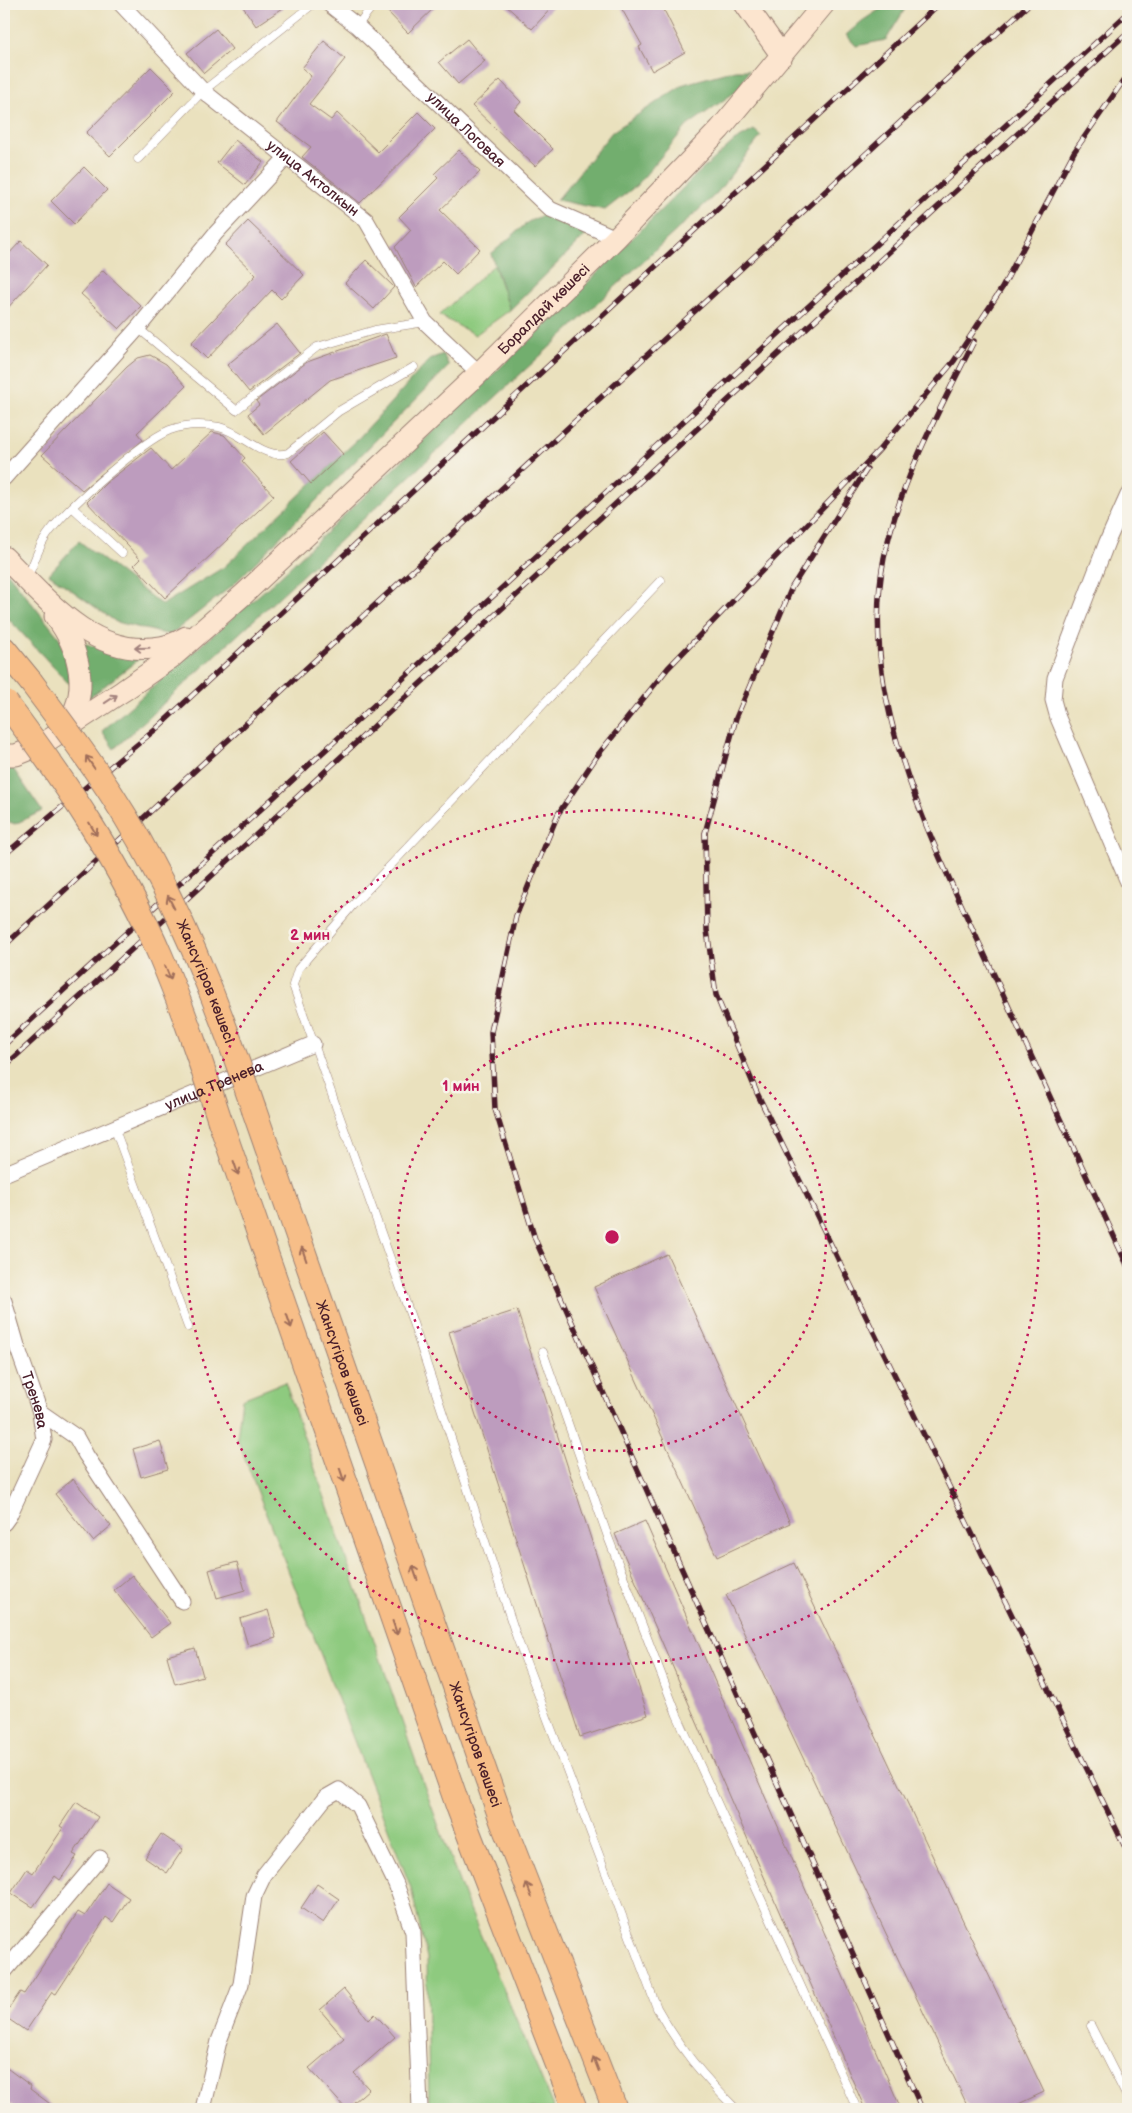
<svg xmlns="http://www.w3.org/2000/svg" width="1132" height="2113" font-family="'Balsamiq Sans',sans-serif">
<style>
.green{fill:#8eca7f;stroke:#6c7455}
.forest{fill:#72ae6e;stroke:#5e664c}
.building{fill:#bd9cbe}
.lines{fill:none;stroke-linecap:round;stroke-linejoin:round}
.lane-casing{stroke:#9a8074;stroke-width:9}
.street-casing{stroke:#9a8074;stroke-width:17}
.secondary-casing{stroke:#9a8074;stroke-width:23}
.primary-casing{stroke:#9a8074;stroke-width:26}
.lane{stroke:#fff;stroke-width:8}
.street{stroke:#fff;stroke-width:15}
.secondary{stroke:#fce5cf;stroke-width:21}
.primary{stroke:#f7be88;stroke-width:24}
.rail-casing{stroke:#4a1f2b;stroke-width:5.5}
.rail{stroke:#f7f3e8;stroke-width:4;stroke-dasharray:11;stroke-linecap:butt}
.primary-bridge-casing{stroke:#9a8074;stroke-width:26;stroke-linecap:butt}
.primary-bridge{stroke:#f7be88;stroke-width:24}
.oneway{stroke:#a3827d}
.oneway2{stroke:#a06e5a}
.ring{fill:none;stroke:#c2185b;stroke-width:2.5;stroke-dasharray:2.5 5}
.labels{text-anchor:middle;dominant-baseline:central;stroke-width:5;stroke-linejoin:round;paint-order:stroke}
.street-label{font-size:15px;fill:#4a1f2b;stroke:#f7f3e8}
.centre{fill:#c2185b;stroke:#f7f3e8;stroke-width:2.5}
.ring-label{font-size:15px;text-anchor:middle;font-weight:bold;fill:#c2185b;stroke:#f7f3e8;stroke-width:5;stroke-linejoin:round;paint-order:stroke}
</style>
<rect width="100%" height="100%" fill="#f7f3e8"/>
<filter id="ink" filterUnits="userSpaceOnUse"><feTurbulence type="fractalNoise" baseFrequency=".02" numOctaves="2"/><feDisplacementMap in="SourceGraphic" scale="10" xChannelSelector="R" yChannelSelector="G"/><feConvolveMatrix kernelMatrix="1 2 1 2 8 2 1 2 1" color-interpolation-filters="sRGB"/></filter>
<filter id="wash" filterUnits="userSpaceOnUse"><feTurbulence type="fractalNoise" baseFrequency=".0096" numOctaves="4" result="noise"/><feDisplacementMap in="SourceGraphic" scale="20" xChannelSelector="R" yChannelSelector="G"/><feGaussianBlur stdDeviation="1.12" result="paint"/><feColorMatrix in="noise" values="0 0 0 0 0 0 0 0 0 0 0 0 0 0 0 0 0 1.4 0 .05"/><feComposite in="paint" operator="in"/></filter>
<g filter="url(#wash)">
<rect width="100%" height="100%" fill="#eae1be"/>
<!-- green -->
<path class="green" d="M494,265L510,310L475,335L439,315Z
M285,1382L427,1794L465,1898L554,2109H429L427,1958L411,1888L237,1438L242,1399Z"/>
<!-- forest -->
<path class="forest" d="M888,4H908L886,40L856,46L846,35L862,21Z
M735,70H749L738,90L687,126L637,185L605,210L557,200L612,132L684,84Z
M754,130L761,136L717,193L114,749L102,731L274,582L543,327L694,177L734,141Z
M547,213L567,226L587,234L510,310L491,254L528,222Z
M443,354L449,366L233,585L170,635L116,622L49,574L79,541L162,605L224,567L356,441L430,359Z
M4,568L61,640L71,686L4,614Z
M79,642L139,659L89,698Z
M4,763L10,764L42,811L15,824L4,820Z"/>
<g id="blocks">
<!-- building -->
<path class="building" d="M241,4H289L256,26Z
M395,4H438L408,33L387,11Z
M504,4H555L532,29Z
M619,4H661L685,52L652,71L639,47L642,45Z
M216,29L232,49L204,73L187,53Z
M467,39L485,61L458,84L439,62Z
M324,41L345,59L309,104L331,120L337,113L378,152L418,112L435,129L360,203L302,157L311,147L277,122L311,76L302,68Z
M151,67L175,91L110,156L86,133Z
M500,80L521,102L514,110L553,149L535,166L472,106Z
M235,140L263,162L245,185L217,163Z
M459,150L480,172L440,210L480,249L456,274L443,261L416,287L395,247L411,230L399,217L438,178L434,174Z
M84,167L107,190L74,224L51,201Z
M248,221L304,275L281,299L272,290L207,359L191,343L256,275L225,245Z
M21,241L47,265L4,312V259Z
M366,260L394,287L374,309L345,283Z
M103,270L141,306L119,329L81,294Z
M277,324L300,353L249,392L227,365Z
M386,334L396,358L330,380L264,434L248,414L259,405L256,401L307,362Z
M150,355L166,364L186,386L137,433L143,440L82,490L42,455L127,367L138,358Z
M212,432L224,435L245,458L242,461L274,496L165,598L134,565L140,559L87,502L106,483L151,448L171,470Z
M323,432L343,454L311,484L291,461Z
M667,1254L790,1523L717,1557L594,1287Z
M517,1310L648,1715L580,1737L449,1332Z
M160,1441L168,1469L141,1477L133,1449Z
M73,1479L111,1526L93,1541L55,1494Z
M645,1521L901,2109H865L615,1534Z
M237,1562L245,1590L217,1598L209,1570Z
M794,1563L1044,2092L1008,2109H969L726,1595Z
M132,1575L170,1623L151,1637L114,1590Z
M268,1610L276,1638L248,1646L240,1619Z
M195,1648L203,1676L175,1684L167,1656Z
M76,1802L98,1817L73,1854L77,1856L60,1880L55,1876L33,1907L11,1893L27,1869L33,1873L63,1828L60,1826Z
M161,1834L183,1849L167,1873L145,1858Z
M107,1883L129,1898L113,1922L106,1917L56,1994L52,1992L26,2031L4,2016L20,1992L24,1994L78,1912L85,1916Z
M317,1884L339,1899L323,1923L301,1908Z
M344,1989L369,2020L375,2014L395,2037L354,2073L369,2089L346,2109L309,2068L344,2038L320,2010Z
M4,2066L31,2086L30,2089L57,2109H17L4,2100Z"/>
</g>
</g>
<g filter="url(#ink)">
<use href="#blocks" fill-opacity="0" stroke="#9a8074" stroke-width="1"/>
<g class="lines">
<defs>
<path id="lane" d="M357,26L374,4
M138,159L203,91L313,4
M138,328L236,410L317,347L375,330L425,322
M72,507L122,553
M27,578C33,566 37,551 44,540C60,513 142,441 170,430C186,424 203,424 219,427C242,432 265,461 288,453L339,411L414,367
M661,580L352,906L298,969L293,985L412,1320L517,1638L657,2008C679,2048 704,2077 736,2109
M114,1127L188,1327
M543,1352L608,1537L677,1715L857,2109
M1091,2026L1128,2099"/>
<g id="street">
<path id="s1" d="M121,4L203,91L366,220L425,322L479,373"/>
<path id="s2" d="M329,4L357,26L550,209L616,238"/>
<path d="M4,478L138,328L215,234L286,158"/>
<path d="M1128,495L1107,542L1055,678L1053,700L1058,718L1128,882"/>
<path id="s3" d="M4,1174L313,1044"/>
<path id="s4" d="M4,1301L18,1349L40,1412L44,1440L9,1516L4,1523"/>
<path d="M40,1412L76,1437L86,1455L182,1601"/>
<path d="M4,1972L100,1858"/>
<path d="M203,2109L219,2041L241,1984L254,1896L264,1875L325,1798L339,1790L358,1806L396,1884L413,1932L420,2109"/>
</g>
<g id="secondary">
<path d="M745,4L782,56"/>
<path d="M4,557C45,597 90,655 153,648C165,647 175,644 186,637"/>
<path d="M55,616C79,647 93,695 63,728"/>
<path id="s5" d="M4,755H16L41,745L123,691L172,657L244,594L479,373L616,238L720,129L824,4"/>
</g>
<g id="primary">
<path d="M4,649L31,682"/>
<path id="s6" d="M254,1110L502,1821L615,2109"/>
<path d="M220,1121L458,1806L575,2109"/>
</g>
</defs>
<!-- lane casing -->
<use href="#lane" class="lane-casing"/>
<!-- street casing -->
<use href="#street" class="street-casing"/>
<!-- secondary casing -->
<use href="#secondary" class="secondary-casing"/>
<!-- primary casing -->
<use href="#primary" class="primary-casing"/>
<!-- lane -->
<use href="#lane" class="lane"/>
<!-- street -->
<use href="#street" class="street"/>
<!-- secondary -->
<use href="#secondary" class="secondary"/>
<!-- primary -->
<use href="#primary" class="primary"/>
<defs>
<path id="rail" d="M974,341C939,411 900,481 884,558C855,707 941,858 1001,990C1043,1082 1086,1175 1128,1267
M867,469L792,587L736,718L705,833L707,930L716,995L757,1093L1128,1853
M4,855L156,729L939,4
M4,946L1029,4
M4,1045L1128,13
M4,1067L1128,32
M922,2109L535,1239L495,1109L491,1032L516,916L558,814L597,756L668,668L879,450L954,361L1002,288L1074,152L1128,74"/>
</defs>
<!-- rail casing -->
<use href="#rail" class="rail-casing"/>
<!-- rail -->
<use href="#rail" class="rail"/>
<defs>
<g id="primary-bridge">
<path id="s7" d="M31,682C75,740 118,798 151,862C194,941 225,1025 254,1110"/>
<path d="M6,703C66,782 122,866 161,957C184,1011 202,1066 220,1121"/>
</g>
</defs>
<!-- primary-bridge casing -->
<use href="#primary-bridge" class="primary-bridge-casing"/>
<!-- primary-bridge -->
<use href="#primary-bridge" class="primary-bridge"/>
</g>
<!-- one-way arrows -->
<defs><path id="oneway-shaft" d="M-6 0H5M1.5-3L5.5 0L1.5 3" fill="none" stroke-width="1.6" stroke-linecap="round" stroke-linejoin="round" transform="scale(1.25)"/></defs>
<g class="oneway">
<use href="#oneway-shaft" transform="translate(142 648) rotate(179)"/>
<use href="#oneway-shaft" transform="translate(111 699) rotate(-34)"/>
</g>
<g class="oneway2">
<use href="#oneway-shaft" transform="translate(90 762) rotate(-124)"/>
<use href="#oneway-shaft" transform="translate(93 829) rotate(59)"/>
<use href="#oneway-shaft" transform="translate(171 902) rotate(-117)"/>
<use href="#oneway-shaft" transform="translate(168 973) rotate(68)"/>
<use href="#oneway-shaft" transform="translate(236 1168) rotate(71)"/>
<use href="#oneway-shaft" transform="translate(304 1254) rotate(-109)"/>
<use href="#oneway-shaft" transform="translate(289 1321) rotate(71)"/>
<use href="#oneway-shaft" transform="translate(342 1475) rotate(71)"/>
<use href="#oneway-shaft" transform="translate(415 1573) rotate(-109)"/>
<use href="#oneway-shaft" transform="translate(395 1628) rotate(71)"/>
<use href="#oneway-shaft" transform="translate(529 1890) rotate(-111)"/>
<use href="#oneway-shaft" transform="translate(596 2064) rotate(-111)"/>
</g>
</g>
<!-- distance rings -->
<g class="ring">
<circle cx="612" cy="1237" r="214"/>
<circle cx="612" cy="1237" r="427"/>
</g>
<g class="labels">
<!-- street labels -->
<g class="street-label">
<text stroke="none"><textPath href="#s2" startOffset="186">улица Логовая</textPath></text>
<text stroke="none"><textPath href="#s1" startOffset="260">улица Актолкын</textPath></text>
<text stroke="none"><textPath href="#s5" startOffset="706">Боралдай көшесі</textPath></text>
<text stroke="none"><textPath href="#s7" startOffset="348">Жансүгіров көшесі</textPath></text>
<text stroke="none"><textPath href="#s3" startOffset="228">улица Тренева</textPath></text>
<text stroke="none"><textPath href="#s6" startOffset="268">Жансүгіров көшесі</textPath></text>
<text stroke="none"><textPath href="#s4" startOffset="104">Тренева</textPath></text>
<text stroke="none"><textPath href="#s6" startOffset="672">Жансүгіров көшесі</textPath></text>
</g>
</g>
<circle cx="612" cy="1237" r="8" class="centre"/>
<g class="ring-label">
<text x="310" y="940">2 мин</text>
<text x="461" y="1091">1 мин</text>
</g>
<!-- margin -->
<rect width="1132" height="2113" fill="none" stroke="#f7f3e8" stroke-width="20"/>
</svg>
